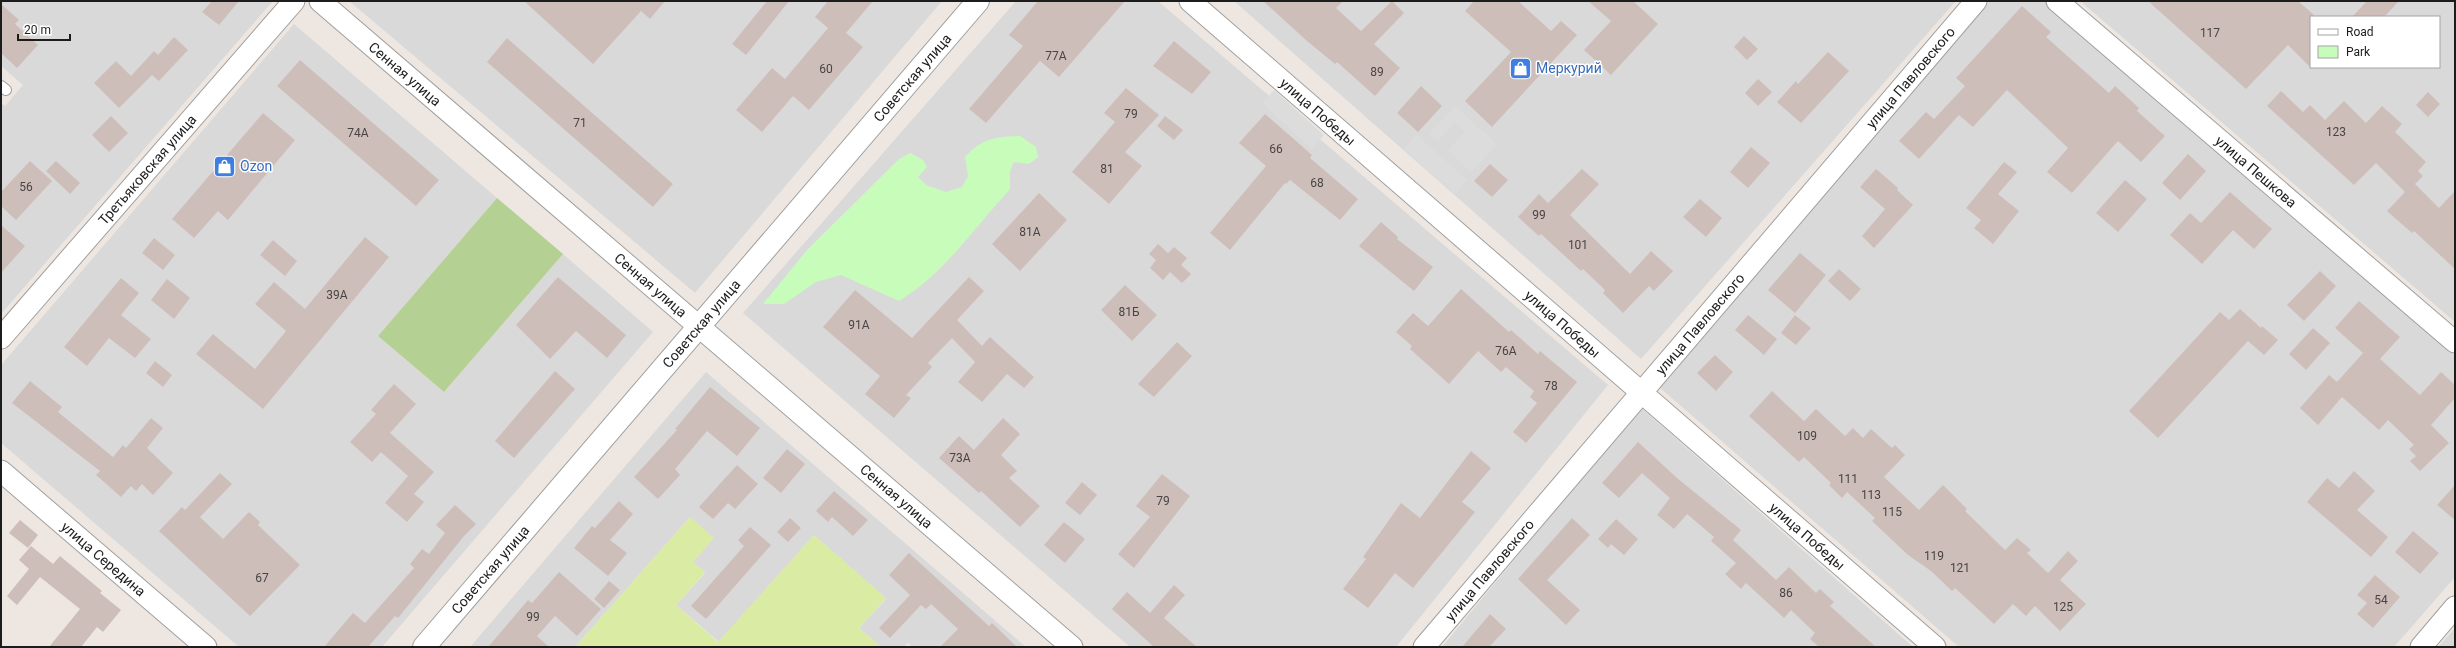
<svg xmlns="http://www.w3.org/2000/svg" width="2456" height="648" font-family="Roboto,sans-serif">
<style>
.residential{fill:#dad9da;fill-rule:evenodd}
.grass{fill:#daeca4}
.forest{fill:#b5d093}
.park{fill:#c7fcbb}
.parking{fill:#dcdcdc}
.building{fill:#cebeba}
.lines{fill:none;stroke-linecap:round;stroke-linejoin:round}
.service-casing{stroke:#a0a0a0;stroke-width:12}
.minor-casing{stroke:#a0a0a0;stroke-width:23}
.tertiary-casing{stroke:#a0a0a0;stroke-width:24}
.service{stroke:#fff;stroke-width:10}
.minor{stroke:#fff;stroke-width:21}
.tertiary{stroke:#fff;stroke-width:22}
.labels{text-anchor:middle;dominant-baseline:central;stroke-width:3;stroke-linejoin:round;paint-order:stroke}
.number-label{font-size:12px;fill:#484444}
.shop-label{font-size:14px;fill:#366cbe;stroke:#fff;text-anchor:start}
.street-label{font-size:14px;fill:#1c1c1c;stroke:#fff}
</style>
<rect width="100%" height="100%" fill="#eee7e1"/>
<!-- residential -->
<path class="residential" d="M1,1H273L1,314V103L5,106L23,85L1,66Z
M349,1H942L695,293Z
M1016,1H1158L1608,385L1396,647H1130L743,313Z
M1234,1H1956L1641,359Z
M1986,1H2049L2455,351V577L2394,647H1959L1659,387Z
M2080,1H2455V322ZM2311,17H2439V67H2311Z
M294,24L497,198L378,336L444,392L563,254L653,332L382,647H239L1,443V365Z
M706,372L1026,647H912L908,643L904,647H881L859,628L886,599L814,535L719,642L676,605L705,573L693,562L690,517L575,647H470Z
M1640,407L1913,647H1442Z
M2455,628V647H2438Z"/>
<!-- grass -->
<path class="grass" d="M690,517L714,538L693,562L705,572L676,605L718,642L814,535L886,598L859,628L881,647H575Z"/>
<!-- forest -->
<path class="forest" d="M497,198L563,254L444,392L378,336Z"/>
<!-- park -->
<path class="park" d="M1020,136L1036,147L1038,157L1029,164L1014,162L1010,171V189C974,228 945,273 899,301L841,275L816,282L784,304H763L807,250L899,159L910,153L923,160L927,167L918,177L926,185L946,192L962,187L968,176L965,157C983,138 995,137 1020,136Z"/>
<!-- parking -->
<path class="parking" d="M1274,90L1324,135L1312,149L1262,103Z
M1455,106L1497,144L1471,172L1448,150L1465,132L1455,122L1438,141L1429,134Z
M1417,135L1467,180L1455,194L1404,149Z"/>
<!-- building -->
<path class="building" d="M212,1H239L219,25L202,12Z
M524,1H665L650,19L641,11L593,64Z
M767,1H789L746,55L732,44Z
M828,1H873L846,33L863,47L809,110L793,96L762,132L736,110L772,68L785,79L828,28L815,17Z
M1038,1H1125L1059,77L1040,61L986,123L969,109L1023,46L1009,35Z
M1263,1H1343L1336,8L1361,31L1392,1L1404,13L1374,44L1400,68L1375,96L1337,62L1335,64L1307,41Z
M1474,1H1518L1551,31L1561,21L1577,35L1492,127L1465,101L1511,52L1465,11Z
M1588,1H1633L1658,24L1611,75L1584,50L1611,21Z
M2148,1H2298L2314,15L2311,17V68L2288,45L2246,89Z
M2367,1H2399L2384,17H2352Z
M1,4L19,20L15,24L38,45L17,68L1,53Z
M2022,6L2051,32L2046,37L2109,93L2115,86L2139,108L2137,111L2165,136L2141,162L2118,141L2072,193L2047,172L2068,148L2007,90L1973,127L1959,115L1919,159L1899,141L1926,112L1934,119L1965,86L1956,78Z
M1744,36L1758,49L1747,60L1734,47Z
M174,37L188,50L159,81L152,75L119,108L94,83L116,61L131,76L154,51L158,55Z
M507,38L673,184L653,207L487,62Z
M1174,41L1211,72L1192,94L1153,66Z
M1828,52L1849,71L1801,123L1777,102L1796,81L1798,84Z
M300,60L439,180L416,206L277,86Z
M1758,79L1772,92L1758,106L1745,93Z
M1421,86L1442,106L1418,132L1397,113Z
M1126,88L1159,115L1125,152L1142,166L1109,204L1072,172L1115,122L1104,113Z
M2281,91L2303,112L2310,105L2325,120L2344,101L2366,123L2382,106L2402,124L2395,132L2426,162L2418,171L2423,176L2415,184L2439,208L2455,191V269L2414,231L2412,233L2387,211L2405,192L2376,163L2354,185L2267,106Z
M2428,92L2440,104L2428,117L2416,105Z
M263,113L295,140L228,220L218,211L194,238L172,219Z
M1265,114L1312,155L1310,158L1358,199L1340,220L1290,180L1286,184L1285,183L1230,250L1210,233L1266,166L1239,143Z
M111,116L128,133L109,152L92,135Z
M1165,116L1183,130L1174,140L1157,126Z
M1751,147L1770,163L1748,188L1730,172Z
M2188,154L2206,171L2180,200L2162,183Z
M30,161L52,181L16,220L1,206V192Z
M56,161L80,183L70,194L46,171Z
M2004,162L2017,172L1998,194L2019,211L1993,244L1974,228L1981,220L1966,208Z
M1490,164L1508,180L1492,197L1474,181Z
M1582,169L1599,184L1570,215L1630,274L1651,251L1673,271L1654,291L1649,286L1623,313L1603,293L1605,290L1583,269L1581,271L1541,234L1539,236L1518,217L1539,194L1548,203Z
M1876,169L1898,188L1897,190L1913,205L1874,248L1862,236L1885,209L1860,187Z
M2125,180L2147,199L2118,232L2096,213Z
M2230,192L2272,229L2254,249L2233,230L2202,264L2170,235L2190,213L2201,223Z
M1039,193L1067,220L1020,271L992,244Z
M1700,199L1722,218L1706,237L1683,217Z
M1381,222L1398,237L1397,239L1433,267L1414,291L1359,246Z
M1,225L25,246L1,273Z
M365,237L389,257L263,409L196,354L213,334L255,369L286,331L255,304L274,282L305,309Z
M154,238L175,255L163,270L142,253Z
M273,240L297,261L285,276L260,255Z
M1158,244L1168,253L1174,247L1187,258L1181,265L1191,274L1182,283L1170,272L1163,280L1150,268L1156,260L1149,254Z
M1800,253L1826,275L1795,313L1768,290Z
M1839,269L1861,289L1850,301L1828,281Z
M2320,271L2336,286L2304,321L2287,305Z
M558,277L626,335L607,358L576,331L550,359L516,325Z
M969,277L984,291L957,320L982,346L990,337L1034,377L1024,388L1007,374L982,402L958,382L975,362L952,338L928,363L932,367L906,395L911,398L894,418L865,394L880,376L823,327L855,290L912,338Z
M121,278L139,293L121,315L151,339L135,358L109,338L87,366L64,347Z
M167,279L190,298L174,319L151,300Z
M1125,285L1157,315L1132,341L1101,310Z
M1461,289L1509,332L1511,330L1538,354L1540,351L1577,382L1526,443L1513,432L1537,403L1530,397L1534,391L1506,367L1501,372L1478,351L1449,384L1410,349L1412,346L1396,332L1413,313L1428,326Z
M2359,301L2400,337L2380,359L2420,395L2441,372L2455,385V398L2431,425L2449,443L2420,471L2410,461L2416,456L2409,449L2414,445L2388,420L2379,430L2342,397L2318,425L2300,408L2329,375L2337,382L2363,353L2335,328Z
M2240,309L2261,328L2262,326L2278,340L2264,355L2248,341L2158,438L2129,411L2220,312L2229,320Z
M1748,315L1777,339L1764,355L1735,330Z
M1795,315L1811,328L1796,345L1781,333Z
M2313,328L2330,343L2306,370L2289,354Z
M1177,342L1192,356L1154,397L1138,384Z
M1715,355L1733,372L1716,391L1697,373Z
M155,361L172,375L163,387L146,373Z
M555,371L575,389L514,458L495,441Z
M30,381L62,407L58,412L113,457L123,445L126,448L151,418L163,428L147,448L173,473L153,495L142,484L136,491L131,486L121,497L96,475L100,471L12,403Z
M394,384L416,404L390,433L434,472L414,494L424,502L407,522L385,503L408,476L381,452L372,462L350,442L376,414L371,410Z
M710,387L760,428L737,456L707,431L675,469L680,475L658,499L634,477L677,430L675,429Z
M1772,391L1804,421L1816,409L1845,436L1853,428L1863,438L1871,429L1892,448L1895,445L1905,455L1884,477L1919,510L1943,485L1967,509L1965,511L2005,550L2017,538L2031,550L2027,553L2048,573L2068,551L2078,561L2060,580L2086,604L2060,631L2035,606L2026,616L2013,604L1994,624L1955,588L1952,591L1931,571L1908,555L1872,521L1875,518L1847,492L1842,498L1829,485L1831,483L1804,457L1799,462L1749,416Z
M1003,418L1020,434L1001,455L1017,471L1009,478L1040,506L1020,527L981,491L979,493L939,458L959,436L974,450Z
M1638,442L1677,478L1741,530L1733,540L1776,580L1789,567L1816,593L1820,589L1834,602L1830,606L1876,647H1819L1810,639L1815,633L1791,610L1784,618L1746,583L1741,589L1725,574L1736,563L1711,541L1714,537L1687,514L1674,529L1657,515L1670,498L1642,473L1619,498L1602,483Z
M787,449L805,464L781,493L763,478Z
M1471,451L1491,468L1462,502L1475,512L1413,588L1395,573L1368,608L1343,589L1366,559L1363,557L1401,503L1420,518Z
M737,465L758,484L735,509L728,503L713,519L699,507Z
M2354,471L2375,491L2357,510L2388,537L2371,557L2307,502L2327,478L2339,488Z
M220,473L232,484L200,517L223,539L249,512L260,522L258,525L300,565L250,616L159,531L182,507L185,510Z
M1162,474L1190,496L1134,568L1118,554L1150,517L1136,506Z
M1082,482L1097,495L1080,515L1065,503Z
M2455,485V520L2437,505Z
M834,491L868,520L853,536L832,517L828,522L816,511Z
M619,501L633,514L610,540L627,553L608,576L574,548L592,526L595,528Z
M455,505L476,524L464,536L398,618L395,616L368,647H324L353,613L365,623L414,568L410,564L422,549L429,554L445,533L436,525Z
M790,518L801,528L788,542L777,532Z
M1572,518L1590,535L1547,580L1580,610L1566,625L1518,579Z
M1616,519L1638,539L1624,555L1611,544L1608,548L1598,539Z
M20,520L38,535L28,548L9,533Z
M1064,522L1085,539L1065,563L1044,545Z
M750,527L771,545L706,619L691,606L744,546L738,540Z
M2413,531L2439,553L2420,574L2395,552Z
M31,546L53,564L60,556L102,591L100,593L121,610L103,632L97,627L81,647H49L80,609L40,577L17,605L7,596L29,569L19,560Z
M909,553L989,626L992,623L1017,647H940L958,629L931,604L926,609L921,605L890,638L879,628L910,595L889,575Z
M559,572L601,609L577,636L555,616L537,636L549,647H488L528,600L532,603Z
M2375,575L2400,597L2373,628L2357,614L2367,603L2357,595Z
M609,581L620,590L604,608L594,599Z
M1174,585L1185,595L1164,618L1197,647H1154L1112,609L1127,592L1150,613Z
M1490,614L1506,629L1489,647H1462Z"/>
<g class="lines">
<defs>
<path id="service" d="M1,86L6,90"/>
<g id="minor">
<path id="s1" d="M320,1L1072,647"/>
<path id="s2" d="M1190,1L1935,647"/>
<path id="s3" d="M2057,1L2455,342"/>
<path id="s4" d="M1,338L294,1"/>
<path id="s5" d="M1,471L206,647"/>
<path id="s6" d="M1424,647L1976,1"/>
<path d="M2421,647L2455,607"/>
</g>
<g id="tertiary">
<path id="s7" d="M424,647L978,1"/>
</g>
</defs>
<!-- service casing -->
<use href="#service" class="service-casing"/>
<!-- minor casing -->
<use href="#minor" class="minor-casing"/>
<!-- tertiary casing -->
<use href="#tertiary" class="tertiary-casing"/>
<!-- service -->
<use href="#service" class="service"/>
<!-- minor -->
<use href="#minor" class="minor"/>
<!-- tertiary -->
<use href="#tertiary" class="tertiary"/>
</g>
<!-- icons -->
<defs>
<symbol id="shop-square" viewBox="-11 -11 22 22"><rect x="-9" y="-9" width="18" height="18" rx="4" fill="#3f7fe0" stroke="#fff"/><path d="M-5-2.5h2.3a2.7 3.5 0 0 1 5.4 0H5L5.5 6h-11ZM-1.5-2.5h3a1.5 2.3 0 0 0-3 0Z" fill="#fff"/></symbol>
</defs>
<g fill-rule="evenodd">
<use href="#shop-square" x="1508" y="56" width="25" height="25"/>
<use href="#shop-square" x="212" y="154" width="25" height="25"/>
</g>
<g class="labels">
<!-- number labels -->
<g class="number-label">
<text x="2210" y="33">117</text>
<text x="1056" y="56">77А</text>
<text x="826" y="69">60</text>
<text x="1377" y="72">89</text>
<text x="1131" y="114">79</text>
<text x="580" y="123">71</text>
<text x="2336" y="132">123</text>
<text x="358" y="133">74А</text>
<text x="1276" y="149">66</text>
<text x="1107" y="169">81</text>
<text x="1317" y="183">68</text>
<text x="26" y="187">56</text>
<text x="1539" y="215">99</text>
<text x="1030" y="232">81А</text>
<text x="1578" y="245">101</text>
<text x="337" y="295">39А</text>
<text x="1129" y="312">81Б</text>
<text x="859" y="325">91А</text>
<text x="1506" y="351">76А</text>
<text x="1551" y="386">78</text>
<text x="1807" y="436">109</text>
<text x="960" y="458">73А</text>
<text x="1848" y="479">111</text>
<text x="1871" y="495">113</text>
<text x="1163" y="501">79</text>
<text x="1892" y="512">115</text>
<text x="1934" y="556">119</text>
<text x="1960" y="568">121</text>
<text x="262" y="578">67</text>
<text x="1786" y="593">86</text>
<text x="2381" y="600">54</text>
<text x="2063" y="607">125</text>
<text x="533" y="617">99</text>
</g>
<!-- shop labels -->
<g class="shop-label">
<text x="1536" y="68">Меркурий</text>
<text x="240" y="166">Ozon</text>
</g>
<!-- street labels -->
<g class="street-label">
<text stroke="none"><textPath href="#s1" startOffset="112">Сенная улица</textPath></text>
<text stroke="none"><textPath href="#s7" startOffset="750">Советская улица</textPath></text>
<text stroke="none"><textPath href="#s6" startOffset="749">улица Павловского</textPath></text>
<text stroke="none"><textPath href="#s2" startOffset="169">улица Победы</textPath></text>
<text stroke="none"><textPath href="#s4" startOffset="223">Третьяковская улица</textPath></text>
<text stroke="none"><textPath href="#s3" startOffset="262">улица Пешкова</textPath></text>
<text stroke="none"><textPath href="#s1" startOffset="436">Сенная улица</textPath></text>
<text stroke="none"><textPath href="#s2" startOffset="493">улица Победы</textPath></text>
<text stroke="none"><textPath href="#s6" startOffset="425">улица Павловского</textPath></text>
<text stroke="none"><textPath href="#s7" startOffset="426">Советская улица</textPath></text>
<text stroke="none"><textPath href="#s1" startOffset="760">Сенная улица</textPath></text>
<text stroke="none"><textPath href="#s2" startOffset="817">улица Победы</textPath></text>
<text stroke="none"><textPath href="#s5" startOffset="135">улица Середина</textPath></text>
<text stroke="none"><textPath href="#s7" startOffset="102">Советская улица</textPath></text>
<text stroke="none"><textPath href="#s6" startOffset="101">улица Павловского</textPath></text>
</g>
</g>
<!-- border -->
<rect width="2456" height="648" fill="none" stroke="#1c1c1c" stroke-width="4"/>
<!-- legend -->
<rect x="2310" y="16" width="130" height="52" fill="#ffffff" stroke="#a4a4a4"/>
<rect x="2318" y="29" width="20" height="6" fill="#ffffff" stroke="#a4a4a4"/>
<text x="2346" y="36" font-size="12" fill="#1c1c1c">Road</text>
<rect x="2318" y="46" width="20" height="12" fill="#c7fcbb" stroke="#a4a4a4"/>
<text x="2346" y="56" font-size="12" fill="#1c1c1c">Park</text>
<!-- scale -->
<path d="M18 34v6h52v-6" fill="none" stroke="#1c1c1c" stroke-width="2"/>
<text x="24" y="34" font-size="12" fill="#1c1c1c" stroke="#ffffff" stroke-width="3" paint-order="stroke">20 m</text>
</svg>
